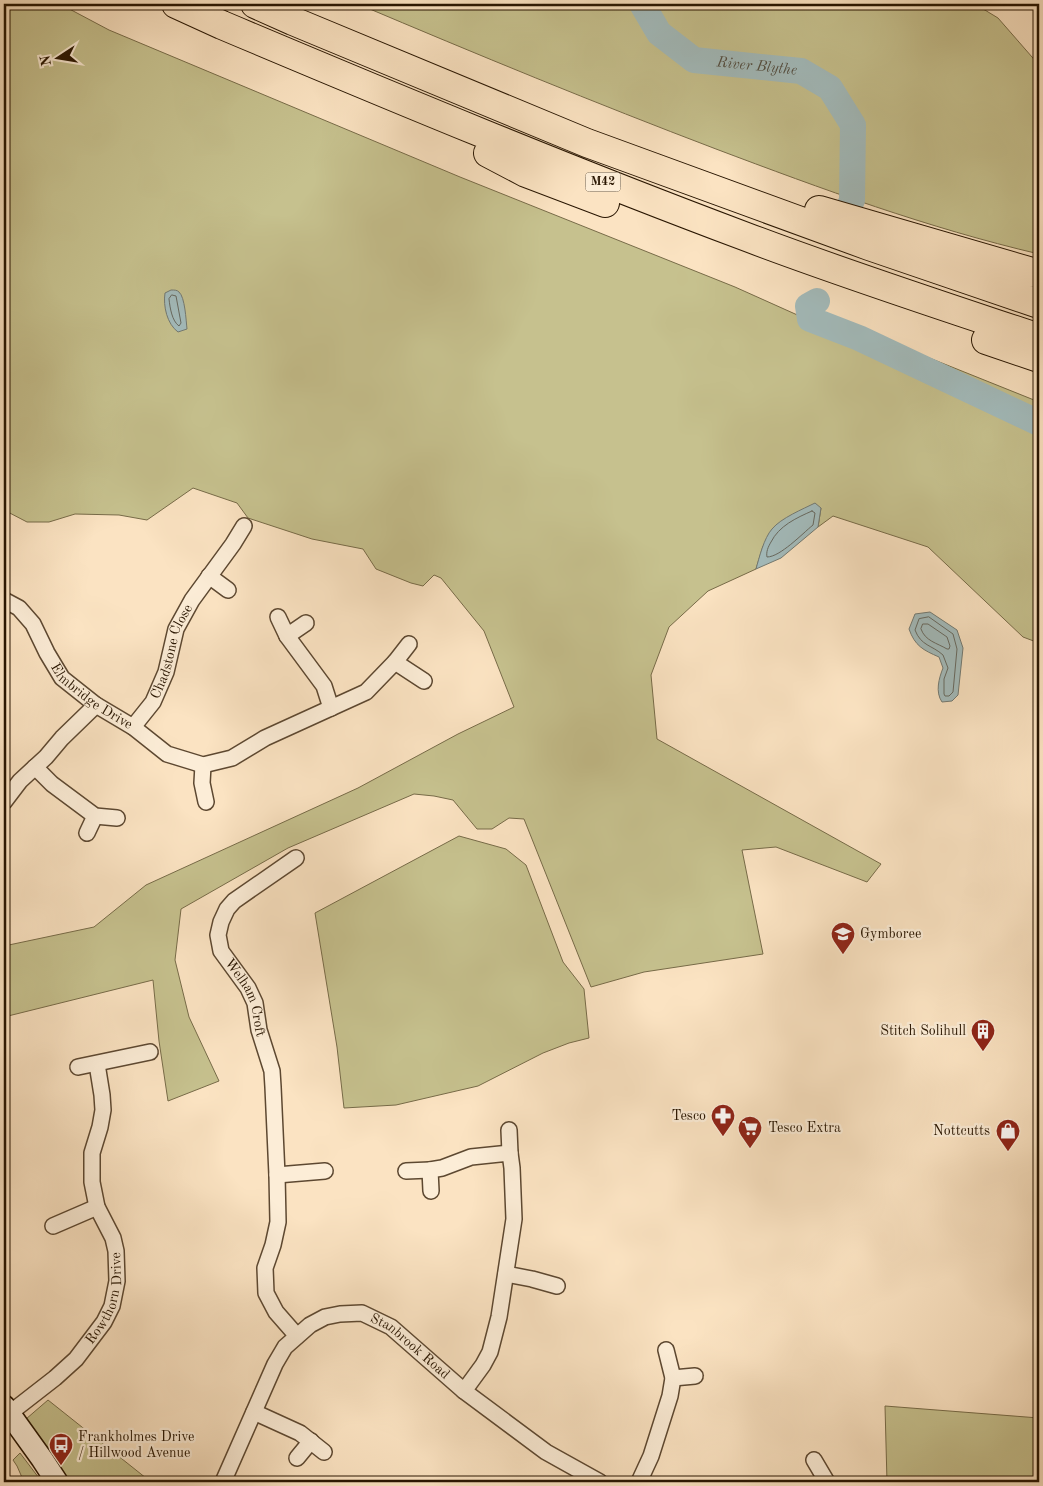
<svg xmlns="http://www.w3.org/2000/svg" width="1043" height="1486" font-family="'Old Standard TT',serif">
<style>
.green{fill:#c6c18e;stroke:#776b48}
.water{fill:#a3bcbd;stroke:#727972}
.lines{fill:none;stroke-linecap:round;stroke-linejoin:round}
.shore{stroke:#66685f;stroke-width:1}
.river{stroke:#a3bcbd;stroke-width:26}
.street-casing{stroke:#5d4831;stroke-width:18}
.secondary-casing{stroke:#281501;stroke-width:24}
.highway-casing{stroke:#281501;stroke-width:30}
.street{stroke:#fcedd7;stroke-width:15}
.secondary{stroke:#fcedd7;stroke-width:21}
.highway{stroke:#fbe3c2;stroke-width:28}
.labels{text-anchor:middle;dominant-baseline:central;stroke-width:4.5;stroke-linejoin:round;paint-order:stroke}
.shield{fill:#fcedd7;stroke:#685641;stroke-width:1}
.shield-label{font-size:12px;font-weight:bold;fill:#281501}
.street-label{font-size:14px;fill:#281501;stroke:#fcedd7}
.poi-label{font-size:14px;fill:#281501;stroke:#fcedd7;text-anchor:start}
.water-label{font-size:15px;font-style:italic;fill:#534f43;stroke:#fcedd7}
</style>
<rect width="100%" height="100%" fill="#fbe3c2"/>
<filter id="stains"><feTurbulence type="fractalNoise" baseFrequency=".004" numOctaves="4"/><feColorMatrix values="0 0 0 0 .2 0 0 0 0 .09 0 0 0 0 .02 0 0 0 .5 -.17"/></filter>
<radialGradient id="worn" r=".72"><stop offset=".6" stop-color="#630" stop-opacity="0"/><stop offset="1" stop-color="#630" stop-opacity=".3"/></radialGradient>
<!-- green -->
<path class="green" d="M4,4H60L109,30L460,177L735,287L882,353L894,359L907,349L1039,402V643L1023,637L928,547L833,516L818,527L821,508L763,546L756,569L708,591L669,627L651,675L657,739L881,864L867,882L776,847L742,850L763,954L644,972L591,987L524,819L509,818L492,829H477L453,800L434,796L414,794L288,848L181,909L175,960L189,1017L219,1081L168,1101L159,1041L153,980L4,1017V946L94,927L146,885L358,788L458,734L514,707L484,631L441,578L434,575L423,586L411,583L376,569L363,549L312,539L248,518L237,503L193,488L147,520L119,515L75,514L49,522H27L4,510Z
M358,4H975L998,18L1039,65V254C928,228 822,189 716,149C595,103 476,54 358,4Z
M459,836L506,849L526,865L563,962L584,989L589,1038L569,1043L543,1053L478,1086L396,1105L344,1108L337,1047L315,913Z
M48,1400L151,1482H69L26,1419Z
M885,1406L1039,1418V1482H887Z
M20,1453L42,1482H24L17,1466L13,1460Z"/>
<!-- water -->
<path class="water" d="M171,290C175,290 177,290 179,292C185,297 186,320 187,329L178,332C167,324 163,306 165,293Z
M815,503L821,508L818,527L781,558L756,569C759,558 764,538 772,529C781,518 803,509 815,503Z
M930,612L957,630L963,648L958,695L952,701L942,702C935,692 939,678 943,668L939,657C923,650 915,646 909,629L915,614Z"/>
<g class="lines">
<!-- shore -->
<path class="shore" d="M172,295L176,296L181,323L179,326C172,321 170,308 169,299Z
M812,511L815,513L813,525C802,534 780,557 767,557C766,552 768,547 771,542C779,526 796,518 812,511Z
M929,617L953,634L957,649L953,692L949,696H945L944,694V679L948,668L943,655C932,645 921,646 915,630L919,619Z
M923,624H928L947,637L950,646L949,649H947C937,643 925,641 921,629Z"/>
<!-- river -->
<g class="river">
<path id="s1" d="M642,4L659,33L694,60L801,71L830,88L853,125L852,200L850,205"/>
<path d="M817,301L808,306L810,319L859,338L1039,423"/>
</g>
<defs>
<g id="street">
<path d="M209,576L228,590"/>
<path id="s2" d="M4,600L19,608L33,624L47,653L62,678L96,705L133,727L167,754L203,765L232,758L265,738L366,692L395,662L424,681"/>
<path d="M278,617L287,636L324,686L331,708"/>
<path d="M287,636L306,623"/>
<path d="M395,662L409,644"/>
<path id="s3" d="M133,727L153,702L166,672L176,629L192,600L233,544L244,526"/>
<path d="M203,765L202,783L206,802"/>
<path d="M35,767L52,784L95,816L117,818"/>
<path d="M4,802L20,781L46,757L62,738L96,705"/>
<path d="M87,833L95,816"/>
<path id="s4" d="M296,858L234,901L227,909L221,922L218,935L221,951L248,988L255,1003L259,1030L272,1071L273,1087L277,1175L278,1222L273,1245L265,1268L266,1293L276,1312L297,1336"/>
<path d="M78,1067L150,1052"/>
<path d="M509,1130L510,1153"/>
<path d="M406,1171L430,1170"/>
<path d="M277,1175L325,1171"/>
<path d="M431,1191L430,1170L442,1168L471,1157L510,1153L512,1168L514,1219L499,1317L490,1352L483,1365L464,1391"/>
<path d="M53,1226L97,1207"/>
<path d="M506,1274L532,1279L557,1286"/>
<path d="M673,1378L695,1376"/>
<path d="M254,1412L300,1433L324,1452"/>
<path id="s5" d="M10,1413L55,1378L76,1359L104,1322L112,1306L117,1281L116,1251L113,1238L97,1207L92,1182V1153L100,1127L103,1110L102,1095L97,1064"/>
<path d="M297,1458L311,1441"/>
<path d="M814,1460L827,1482"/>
<path id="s6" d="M223,1482L275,1364L285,1347L310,1325L325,1317L340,1314L362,1313L391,1327L464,1391L546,1452L600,1482"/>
<path d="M639,1482L651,1456L670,1396L673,1378L666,1350"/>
</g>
<path id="secondary" d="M4,1406L42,1459L57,1482"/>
<path id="highway" d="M176,4L222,25C395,98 568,170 744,236C841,273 940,305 1039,338
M255,4L293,21L587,143L869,246L1039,304
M488,153L526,173L605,203
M819,210L1039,274
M986,340L1039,358"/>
</defs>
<!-- street casing -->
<use href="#street" class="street-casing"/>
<!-- secondary casing -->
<use href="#secondary" class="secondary-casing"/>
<!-- highway casing -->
<use href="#highway" class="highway-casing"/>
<!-- street -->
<use href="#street" class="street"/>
<!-- secondary -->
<use href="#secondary" class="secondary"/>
<!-- highway -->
<use href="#highway" class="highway"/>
</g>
<!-- icons -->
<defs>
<symbol id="school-pin" viewBox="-11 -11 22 30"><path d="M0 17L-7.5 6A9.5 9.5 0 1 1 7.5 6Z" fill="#8f2418" stroke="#fcedd7"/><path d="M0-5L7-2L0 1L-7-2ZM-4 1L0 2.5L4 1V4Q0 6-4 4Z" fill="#fff"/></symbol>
<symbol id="building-pin" viewBox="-11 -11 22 30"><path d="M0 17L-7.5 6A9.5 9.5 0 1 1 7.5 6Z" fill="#8f2418" stroke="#fcedd7"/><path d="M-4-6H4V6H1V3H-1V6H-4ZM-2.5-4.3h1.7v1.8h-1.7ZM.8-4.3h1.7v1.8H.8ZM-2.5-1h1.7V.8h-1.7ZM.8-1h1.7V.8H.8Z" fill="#fff"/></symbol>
<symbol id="pharmacy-pin" viewBox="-11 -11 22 30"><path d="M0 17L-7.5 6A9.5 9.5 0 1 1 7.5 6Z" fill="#8f2418" stroke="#fcedd7"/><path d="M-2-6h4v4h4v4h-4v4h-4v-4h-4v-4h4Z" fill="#fff"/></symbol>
<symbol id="supermarket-pin" viewBox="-11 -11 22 30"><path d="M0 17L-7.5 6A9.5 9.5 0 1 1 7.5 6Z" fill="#8f2418" stroke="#fcedd7"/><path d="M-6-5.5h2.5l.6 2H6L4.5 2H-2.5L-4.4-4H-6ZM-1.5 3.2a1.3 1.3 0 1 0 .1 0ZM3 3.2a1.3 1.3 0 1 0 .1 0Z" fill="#fff"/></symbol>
<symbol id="shop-pin" viewBox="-11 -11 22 30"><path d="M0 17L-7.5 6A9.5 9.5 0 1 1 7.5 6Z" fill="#8f2418" stroke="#fcedd7"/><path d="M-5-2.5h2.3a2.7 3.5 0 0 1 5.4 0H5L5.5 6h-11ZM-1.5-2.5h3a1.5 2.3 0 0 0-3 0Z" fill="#fff"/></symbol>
<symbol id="bus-pin" viewBox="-11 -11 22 30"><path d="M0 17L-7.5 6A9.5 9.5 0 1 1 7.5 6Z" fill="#8f2418" stroke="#fcedd7"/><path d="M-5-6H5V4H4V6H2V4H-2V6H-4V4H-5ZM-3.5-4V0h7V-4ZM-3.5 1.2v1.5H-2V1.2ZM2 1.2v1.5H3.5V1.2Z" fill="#fff"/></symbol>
</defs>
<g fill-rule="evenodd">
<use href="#school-pin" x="829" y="920" width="28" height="38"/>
<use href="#building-pin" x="969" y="1017" width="28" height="38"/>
<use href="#pharmacy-pin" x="709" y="1102" width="28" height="38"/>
<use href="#supermarket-pin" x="736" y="1114" width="28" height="38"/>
<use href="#shop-pin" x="994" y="1117" width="28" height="38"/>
<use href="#bus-pin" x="47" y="1431" width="28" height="38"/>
</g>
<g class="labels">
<!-- shield labels -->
<rect class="shield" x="585.5" y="172.5" width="35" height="19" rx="4"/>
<g class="shield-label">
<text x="603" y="182">M42</text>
</g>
<!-- street labels -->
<g class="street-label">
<text stroke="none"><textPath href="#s3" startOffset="86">Chadstone Close</textPath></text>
<text stroke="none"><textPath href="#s2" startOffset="134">Elmbridge Drive</textPath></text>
<text stroke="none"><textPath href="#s4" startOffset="184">Welham Croft</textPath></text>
<text stroke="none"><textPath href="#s5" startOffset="155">Rowthorn Drive</textPath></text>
<text stroke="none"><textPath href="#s6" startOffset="295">Stanbrook Road</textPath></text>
</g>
<!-- poi labels -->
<g class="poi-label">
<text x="860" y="934">Gymboree</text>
<text x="966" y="1031" text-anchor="end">Stitch Solihull</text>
<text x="706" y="1116" text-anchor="end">Tesco</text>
<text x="768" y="1128">Tesco Extra</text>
<text x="990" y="1131" text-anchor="end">Nottcutts</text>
<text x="78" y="1437">Frankholmes Drive<tspan x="78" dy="16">/ Hillwood Avenue</tspan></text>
</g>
<!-- water labels -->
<g class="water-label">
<text stroke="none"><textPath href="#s1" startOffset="141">River Blythe</textPath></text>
</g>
</g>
<!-- margin -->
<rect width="1043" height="1486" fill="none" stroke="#fbe3c2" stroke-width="20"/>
<rect x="5" y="5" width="1033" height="1476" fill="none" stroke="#281501" stroke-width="2.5"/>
<rect x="10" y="10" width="1023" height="1466" fill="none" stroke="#281501"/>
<!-- north arrow -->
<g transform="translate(58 58) rotate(258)" stroke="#fcedd7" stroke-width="4" paint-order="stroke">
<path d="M0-4L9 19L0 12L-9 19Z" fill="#281501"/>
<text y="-8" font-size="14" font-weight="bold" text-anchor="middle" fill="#281501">N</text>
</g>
<rect width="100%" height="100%" filter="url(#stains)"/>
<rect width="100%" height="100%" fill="url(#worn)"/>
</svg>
